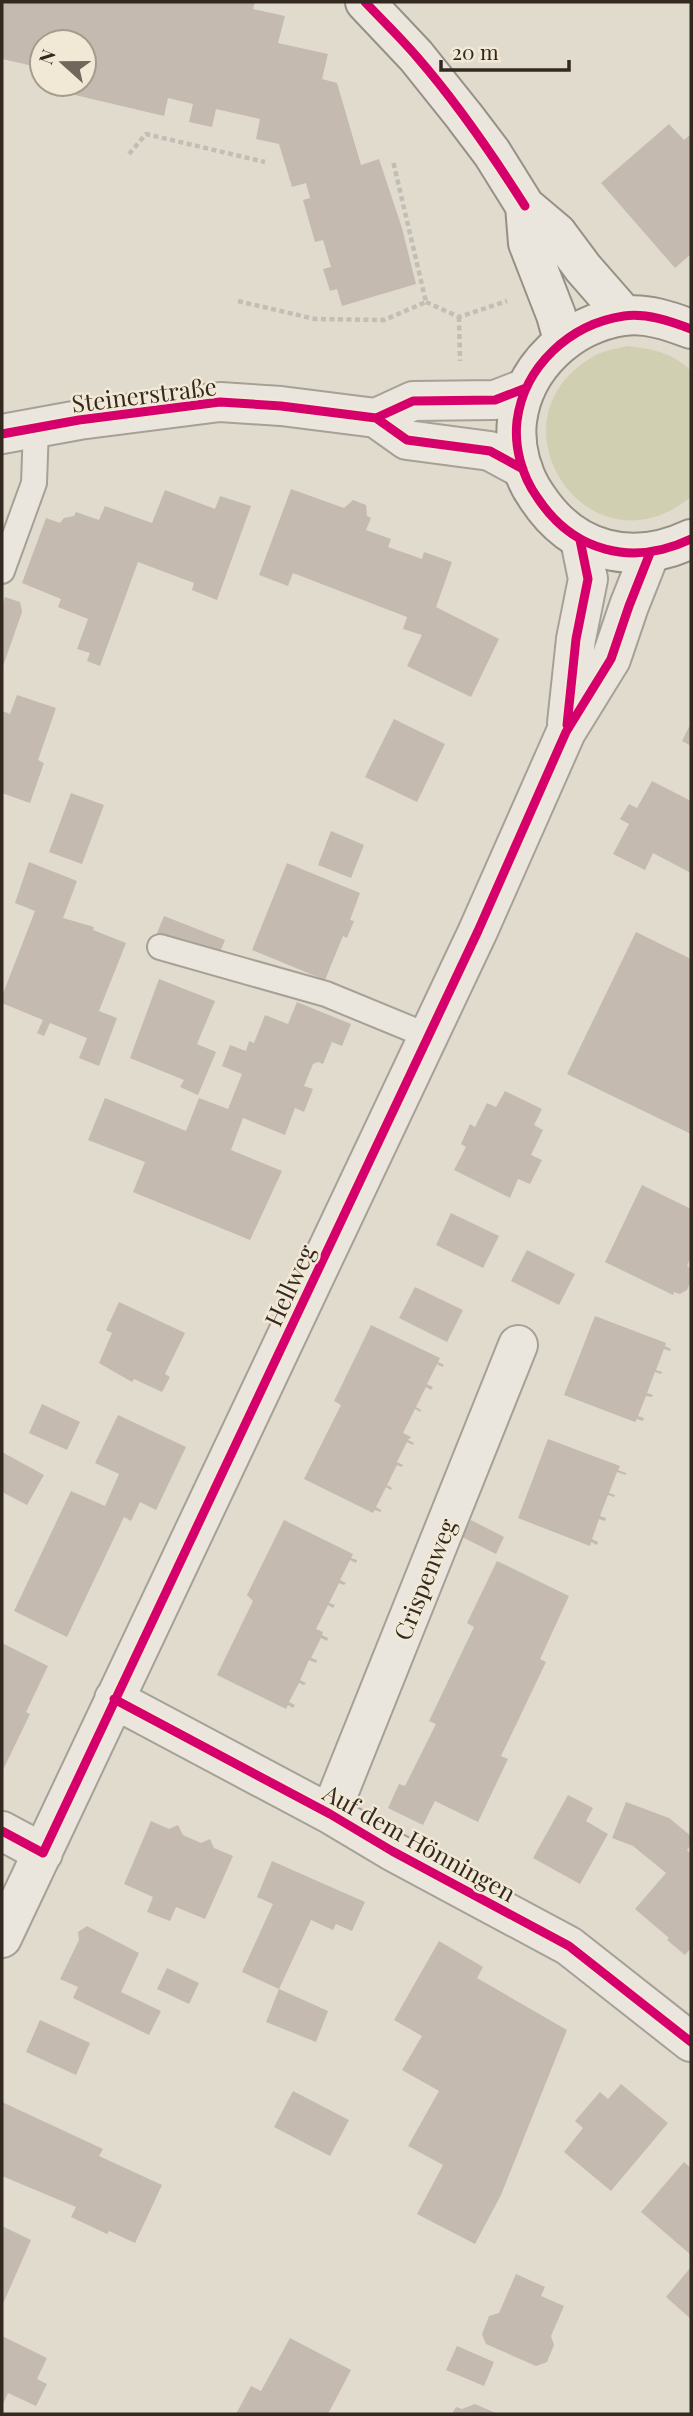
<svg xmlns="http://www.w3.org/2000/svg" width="693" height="2416" font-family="'Playfair Display',serif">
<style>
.green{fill:#d0cfb2}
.building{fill:#c4baaf}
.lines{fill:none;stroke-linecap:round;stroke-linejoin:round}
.lane-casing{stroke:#a6a097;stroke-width:28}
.street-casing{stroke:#a6a097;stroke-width:42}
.secondary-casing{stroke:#969086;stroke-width:42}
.path{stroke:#c2bdb5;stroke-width:4.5;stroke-dasharray:5 3.5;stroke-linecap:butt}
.lane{stroke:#eae6de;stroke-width:24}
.street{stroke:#eae6de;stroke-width:38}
.secondary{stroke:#eae6de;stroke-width:38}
.cycleway-casing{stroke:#f1e8d5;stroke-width:13}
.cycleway{stroke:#d6006c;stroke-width:9}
.labels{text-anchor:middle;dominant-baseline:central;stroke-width:5;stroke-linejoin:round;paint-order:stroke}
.street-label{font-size:24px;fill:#342920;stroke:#f1e8d5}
</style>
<rect width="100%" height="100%" fill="#e1dbce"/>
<!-- green -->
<path class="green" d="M627,346C651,349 673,352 691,371V497C587,581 481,417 596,355C605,350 617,349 627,346Z"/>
<!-- building -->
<path class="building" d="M2,2H255L253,9L285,16L278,43L328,54L322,79L337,83L361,165L379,159L402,228L416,284L342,306L337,289L330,291L323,269L331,267L323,240L315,242L303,200L310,198L306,183L292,187L279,144L256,139L260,119L216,109L212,127L189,122L193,104L168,98L164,116L37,86L41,71L42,84H84V42H42V68L2,59Z
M669,124L684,140L691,134V254L675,268L601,183Z
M291,489L344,508L353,500L366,505L367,516L371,518L366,530L391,539L388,547L422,559L424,552L452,562L436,607L499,639L471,697L407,666L422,635L403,629L407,617L293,573L288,586L259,575Z
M165,490L215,509L220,496L251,506L217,600L192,590L194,583L138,562L100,666L87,661L90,653L77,649L88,619L58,607L61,599L22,583L46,518L60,523L64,518L74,516L76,512L99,520L105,506L152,523Z
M5,597L20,602L22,612L2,669V606Z
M17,695L56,708L38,760L44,763L30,803L2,793V711L10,714Z
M394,719L445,744L417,802L365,777Z
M691,723V746L682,741Z
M652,781L691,801V873L653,853L645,870L613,854L629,824L620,819L629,804L637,808Z
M71,793L104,805L82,864L49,852Z
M331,831L364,845L351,878L318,865Z
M29,862L77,881L63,918L94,927L93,930L126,943L99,1011L117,1018L99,1066L79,1058L87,1038L50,1023L44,1036L37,1033L43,1020L2,1003V996L35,911L15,903Z
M287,863L360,893L350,920L354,921L347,938L343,936L325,980L252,950Z
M164,916L225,940L218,957L157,933Z
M636,932L691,959V1134L567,1074Z
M159,979L215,1001L197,1044L216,1052L198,1095L180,1087L184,1080L130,1058Z
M297,1002L351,1024L342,1046L332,1042L323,1064L318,1062L313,1064L304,1086L313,1089L304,1112L295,1108L285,1135L243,1118L231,1150L282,1171L250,1240L133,1192L145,1162L88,1140L105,1098L186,1131L199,1098L228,1109L242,1074L222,1066L230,1045L246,1051L249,1041L254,1043L265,1015L288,1024Z
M505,1091L542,1109L534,1125L543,1130L531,1155L542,1160L530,1184L518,1179L510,1198L454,1170L466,1147L461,1144L470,1124L475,1127L487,1103L496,1107Z
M642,1185L691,1209V1257L687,1266L691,1269V1281L687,1290L680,1294L674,1292L673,1295L605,1262Z
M451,1213L499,1236L483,1268L436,1245Z
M527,1250L575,1274L559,1305L511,1281Z
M415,1287L463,1310L447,1342L399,1318Z
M119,1302L185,1333L165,1374L170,1377L162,1392L134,1379L132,1382L99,1363L112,1333L106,1330Z
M595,1316L666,1343L665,1346L671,1349L670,1351L664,1349L656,1370L662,1372L661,1374L655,1372L647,1393L653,1395L652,1397L646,1396L638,1416L644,1418L643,1421L637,1419L635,1422L564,1395Z
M371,1325L440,1358L438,1362L444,1365L442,1367L437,1364L427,1384L433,1387L431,1390L426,1387L416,1407L421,1410V1412L415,1409L403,1433L411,1437L408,1440L414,1443L413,1445L407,1442L397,1462L403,1465L402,1467L397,1465L387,1485L392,1488L391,1490L386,1487L376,1507L381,1510V1512L375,1510L373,1513L304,1479L341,1405L334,1401Z
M42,1404L80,1422L67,1450L29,1433Z
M118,1415L186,1447L156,1510L140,1502L131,1521L124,1517L67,1637L14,1611L71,1491L105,1506L119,1474L95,1463Z
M548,1439L620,1466L618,1470L626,1473V1475L617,1472L609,1493L615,1495L614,1497L608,1495L600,1516L606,1518L605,1521L599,1519L592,1539L598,1542L597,1545L591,1542L590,1546L518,1518Z
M2,1452L44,1475L27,1505L2,1492Z
M284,1520L353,1554L351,1558L357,1560L356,1563L350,1560L340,1580L346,1583L344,1585L339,1583L329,1603L335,1605L333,1608L328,1605L316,1629L323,1632L322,1635L328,1638L327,1641L321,1638L311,1658L317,1660L316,1663L309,1660L300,1680L306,1683L304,1685L299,1683L289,1702L295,1705L293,1708L288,1705L286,1709L217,1675L253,1601L247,1595Z
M471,1520L504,1537L496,1554L462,1537Z
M497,1561L569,1596L540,1659L546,1662L501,1756L508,1759L478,1822L435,1801L423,1825L388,1808L399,1784L405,1786L436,1724L429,1721L474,1627L467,1623Z
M2,1643L48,1666L26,1712L30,1714L2,1772Z
M568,1795L593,1808L586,1821L608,1834L580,1884L533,1858Z
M626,1802L669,1818L691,1836V1845L687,1850L691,1854V1948L685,1955L667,1940L669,1938L635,1909L666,1873L633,1846L612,1838Z
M151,1821L169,1829L178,1825L183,1835L201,1843L210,1839L214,1848L233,1856L205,1919L176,1907L170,1921L147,1912L153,1897L124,1884Z
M272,1861L365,1902L352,1931L336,1924L333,1930L311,1920L279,1989L242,1972L273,1904L257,1897Z
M87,1926L139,1953L121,1992L161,2011L149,2035L73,1998L78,1987L60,1979L79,1940L78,1932Z
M439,1941L483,1967L477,1978L567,2030L501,2195L475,2244L417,2214L443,2165L408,2146L439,2091L402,2070L422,2036L394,2020Z
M167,1968L199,1983L189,2004L157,1989Z
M279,1989L328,2011L316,2042L266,2022Z
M40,2020L90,2043L76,2075L26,2052Z
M621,2084L668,2123L611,2191L564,2152L583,2128L575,2121L600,2092L608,2099Z
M293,2091L349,2120L330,2156L274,2127Z
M2,2102L103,2149L99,2156L162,2185L135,2243L109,2231L107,2234L71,2217L76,2207L2,2176Z
M684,2162L691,2168V2255L641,2212Z
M2,2226L31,2240L2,2306Z
M691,2267V2319L666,2297Z
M516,2274L545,2287L541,2296L564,2306L551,2336L554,2345L547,2362L536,2366L486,2344L482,2334L489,2316L499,2313Z
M2,2336L47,2358L37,2379L47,2384L36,2406L8,2393L2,2406Z
M290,2338L351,2370L328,2414H236L251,2386L261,2391Z
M457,2346L494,2362L484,2386L446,2370Z
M475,2404L498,2414H452L456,2407L462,2409Z"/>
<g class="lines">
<defs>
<path id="lane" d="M2,571L34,483L36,428
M160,947L326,994L428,1036"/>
<path id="street" d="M376,418L413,401L495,400L526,388
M2,434L79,420L220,402L281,406L376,418L407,440L490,451L523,469
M567,723L576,639L588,579L580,540
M114,1699L330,1814L392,1851L569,1946L691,2042
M330,1814L518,1345
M2,1831L43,1853
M2,1938L478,931L566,732L611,659L629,606L650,553"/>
<path id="secondary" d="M365,2L416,56L464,116L492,153L525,206L557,233L583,268L625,316
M525,206L528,243L556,315L563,340
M691,329C670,321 647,313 624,316C570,324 524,366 517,421C514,447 522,476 537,497C573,552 632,567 691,539"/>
</defs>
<!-- lane casing -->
<use href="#lane" class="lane-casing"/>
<!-- street casing -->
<use href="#street" class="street-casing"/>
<!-- secondary casing -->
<use href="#secondary" class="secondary-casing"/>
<!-- path -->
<path class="path" d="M129,154L146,134L265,162
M238,301L315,319L384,320L426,302L393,161
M426,302L459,317L507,301
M459,317L460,361"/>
<!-- lane -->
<use href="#lane" class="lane"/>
<!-- street -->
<use href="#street" class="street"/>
<!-- secondary -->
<use href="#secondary" class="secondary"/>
<defs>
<path id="cycleway" d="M365,2C382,20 401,38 417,57C458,104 492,154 525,206
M691,329C670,321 647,313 624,316C570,324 524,366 517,421C514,447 522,476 537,497C573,552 632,567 691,539
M376,418L413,401L495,400L526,388
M2,434L79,420L220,402L281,406L376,418L407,440L490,451L523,469
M567,725L576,639L588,579L580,540
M114,1699L330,1814L392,1851L569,1946L691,2042
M2,1831L43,1853L478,931L566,732L611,659L629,606L650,553"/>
</defs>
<!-- cycleway casing -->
<use href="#cycleway" class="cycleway-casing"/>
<!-- cycleway -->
<use href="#cycleway" class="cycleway"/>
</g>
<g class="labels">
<!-- street labels -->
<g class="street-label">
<text transform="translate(144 394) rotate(-7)">Steinerstraße</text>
<text transform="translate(289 1285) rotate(-65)">Hellweg</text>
<text transform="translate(424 1579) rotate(-68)">Crispenweg</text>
<text transform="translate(420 1842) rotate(29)">Auf dem Hönningen</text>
</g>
</g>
<!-- border -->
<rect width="693" height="2416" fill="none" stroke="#342920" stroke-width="7"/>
<!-- north arrow -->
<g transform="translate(63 63) rotate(291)"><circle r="33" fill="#f1e8d5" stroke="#a59c8d" stroke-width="2"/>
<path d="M0-5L12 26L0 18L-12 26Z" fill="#71675d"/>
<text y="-10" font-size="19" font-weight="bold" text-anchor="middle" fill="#342920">N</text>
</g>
<!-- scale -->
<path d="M441 60v10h128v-10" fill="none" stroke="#342920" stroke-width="3.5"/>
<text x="452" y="60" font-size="21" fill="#342920" stroke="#f1e8d5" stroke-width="5" paint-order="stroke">20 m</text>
</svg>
